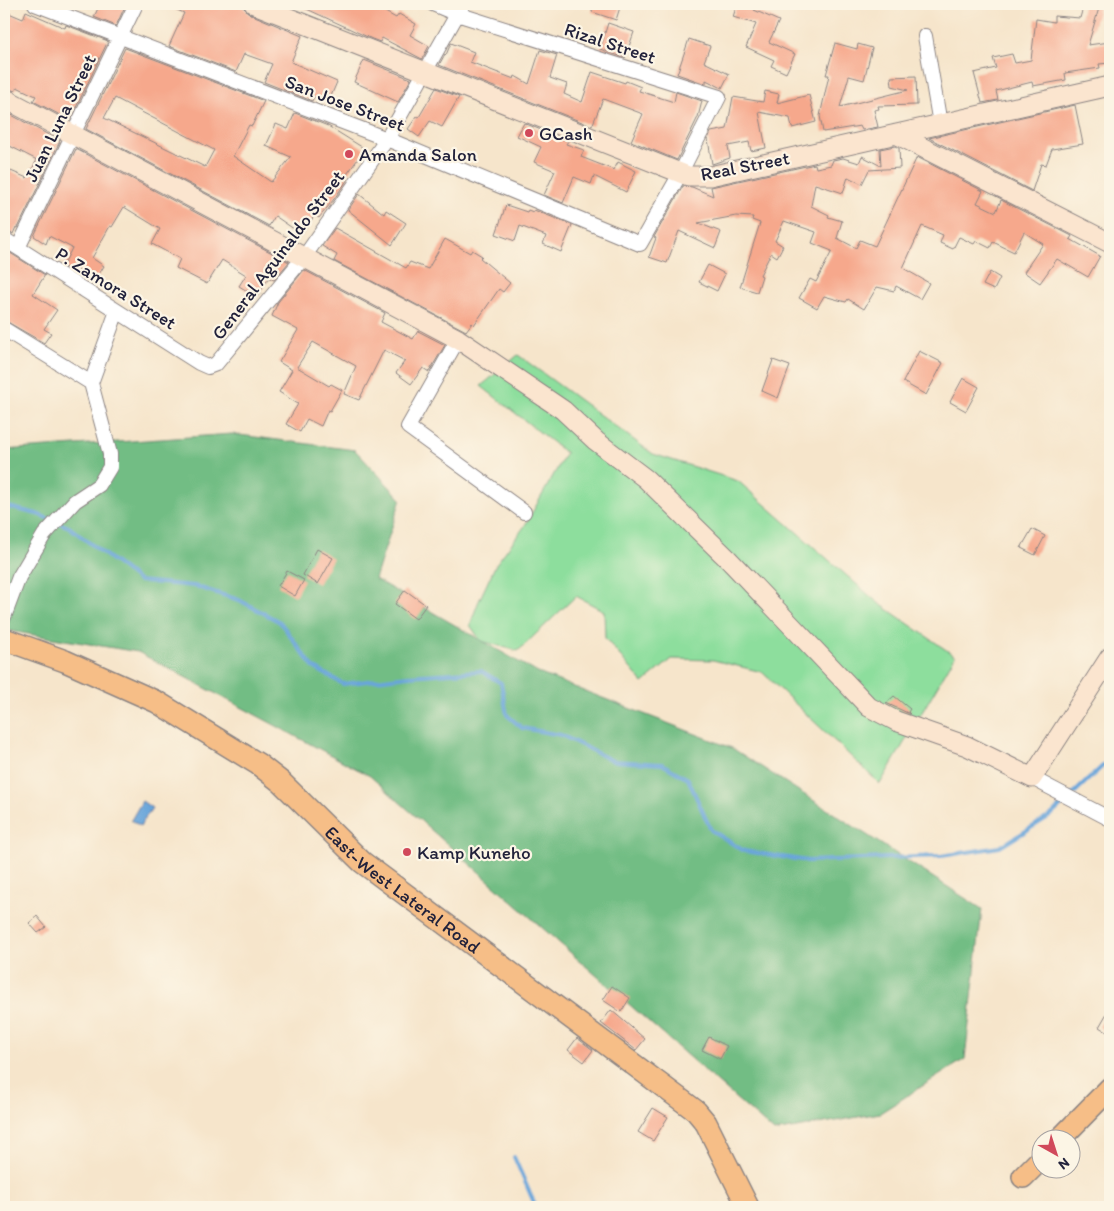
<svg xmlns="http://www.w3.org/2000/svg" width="1114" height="1211" font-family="Itim,sans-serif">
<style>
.green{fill:#8dde9d;stroke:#58806c}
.forest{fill:#72bd84;stroke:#4a7060}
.water{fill:#69a5da;stroke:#46648a}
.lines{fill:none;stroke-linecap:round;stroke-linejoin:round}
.stream{stroke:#69a5da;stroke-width:4}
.building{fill:#f6a88c;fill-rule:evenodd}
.street-casing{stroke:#8c8483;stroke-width:16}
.secondary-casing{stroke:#8c8483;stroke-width:21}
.primary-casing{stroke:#8c8483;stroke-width:24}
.street{stroke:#fff;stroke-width:14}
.secondary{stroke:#fbe5cf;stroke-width:19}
.primary{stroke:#f6be87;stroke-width:21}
.poi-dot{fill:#d1495b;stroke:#fcf5e5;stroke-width:2}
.labels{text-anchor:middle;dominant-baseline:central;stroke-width:4.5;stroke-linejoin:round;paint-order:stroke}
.street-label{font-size:19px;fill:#22223b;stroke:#fcf5e5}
.poi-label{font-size:19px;fill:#22223b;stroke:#fcf5e5;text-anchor:start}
</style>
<rect width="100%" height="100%" fill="#fcf5e5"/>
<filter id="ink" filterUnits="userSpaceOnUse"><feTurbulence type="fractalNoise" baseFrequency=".02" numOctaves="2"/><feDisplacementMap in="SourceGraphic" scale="10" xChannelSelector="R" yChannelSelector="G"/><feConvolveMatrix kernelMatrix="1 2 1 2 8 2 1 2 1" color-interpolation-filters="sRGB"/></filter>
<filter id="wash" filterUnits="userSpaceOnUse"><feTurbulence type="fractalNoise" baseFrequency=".0096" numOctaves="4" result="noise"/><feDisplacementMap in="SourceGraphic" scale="20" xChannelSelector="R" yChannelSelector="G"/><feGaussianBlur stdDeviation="1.12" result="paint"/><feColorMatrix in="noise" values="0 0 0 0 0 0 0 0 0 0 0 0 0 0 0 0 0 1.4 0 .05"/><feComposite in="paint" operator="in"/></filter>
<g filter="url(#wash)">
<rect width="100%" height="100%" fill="#f6e5cb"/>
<!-- green -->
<path class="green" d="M518,355L653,454L738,481L877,602L955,656L880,784L762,672L713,660L672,659L643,683L605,638L604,611L576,596L518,651L481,641L470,625L478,603L496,564L524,527L566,453L481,386Z"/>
<!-- forest -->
<path class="forest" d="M232,434L355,450L401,499L375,579L538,673L732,748L982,909L965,1059L880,1113L774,1132L370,776L138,652L4,630V450Z"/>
<!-- water -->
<path class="water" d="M142,801L152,808L140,826L131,820Z"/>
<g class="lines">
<!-- stream -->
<path class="stream" d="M4,506L37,514L69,527L139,581L194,586L239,600L280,622L313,667L343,684L408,676L481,671L501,683L507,715L522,728L561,735L613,761L662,764L688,779L711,830L744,851L808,861L941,856L1000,847L1050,816L1067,800
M1072,795L1110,759
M514,1157L536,1207"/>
</g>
<g id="blocks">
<!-- building -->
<path class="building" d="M100,4H126L116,26L94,17Z
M163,4H235L243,7L250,14L302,36L291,62L337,82L328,103L314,97L312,101L264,82L272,64L244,54L236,72L169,46L184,13Z
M296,4H371L396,18L399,14L416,24L410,35L429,46L422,59L382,38L380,42L372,39Z
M593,4H621L616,20L592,12Z
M737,4H756L754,10L779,21L769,42L795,54L786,73L771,66L774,60L746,47L756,24L733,17Z
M1084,4L1099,8L1088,45L1110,42V63L1099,64L1100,68L1065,73L1066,80L1033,86L1032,82L996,91L998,100L982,103L974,73L996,68L993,58L1012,54L1015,63L1031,60L1036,19L1054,22V16L1080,18Z
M4,11L23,19L26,11L65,28L66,25L108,41L70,120L33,101L36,96L17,87L15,91L4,87Z
M608,23L634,32L625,58L600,49Z
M689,39L710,46L704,62L729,74L722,88L706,80V84L677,74Z
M451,43L474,52L470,62L514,79L515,76L529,84L540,50L557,55L550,78L567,84L564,94L582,102L592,72L625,83L626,81L641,87L639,91L674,102L676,92L702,101L698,117L677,160L631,141L643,114L603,99L592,126L439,65L445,54L446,55Z
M835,43L857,49L858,44L872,48L864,80L849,76L840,107L908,90L892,86L891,77L916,76L917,105L878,106L879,109L874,110L878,127L862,130L860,126L823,132L820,116L829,75H826Z
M125,48L264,101L252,126L249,125L233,156L271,182L291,157L266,146L276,124L288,129L295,113L328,126L365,149L345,177L348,179L334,199L319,218L315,215L301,234L275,216L269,226L86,129ZM115,98L214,150L205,167L104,118Z
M364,60L411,79L398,102L354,82Z
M436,88L459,97L442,127L430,121L419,137L408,129L417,116L419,117Z
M765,91L779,94L777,103L809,95L816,122L792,128L790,118L759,112L766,148L751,151L749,142L728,146L730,158L712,164L708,139L711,132L727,129L733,97L763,102Z
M1075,105L1083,144L1052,149L1046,165L1041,164L1032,191L929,138Z
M4,111L60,141L18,228L16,227L13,234L4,230V168L27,178L37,160L4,143Z
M524,123L568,141L566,144L584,150L581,157L614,170L618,162L636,171L626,192L594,176L591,184L574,177L563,203L544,195L555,171L534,162L541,147L517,136Z
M895,146L899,148L900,168L869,170L862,184L848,177L843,193L815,184L811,206L829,215L828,217L842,221L837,238L856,248L860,240L875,246L917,157L983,191L977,203L996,212L1001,200L1072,236L1070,239L1100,256L1088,277L1057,259L1040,283L1024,272L1043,244L1024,232L1014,252L993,242L990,248L976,241L974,244L959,237L953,249L940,243L943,235L922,226L903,268L929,283L920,299L896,286L894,291L877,287L864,309L848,299L846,302L824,296L817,308L799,298L810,279L816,282L832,251L812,243L816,232L784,221L775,241L783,246L777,257L771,253L760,275L762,276L757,292L740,287L760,223L752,220L753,217L736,216L698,223L721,232L715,248L679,231L667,263L649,257L656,238L654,237L683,186L692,187L713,196L711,187L815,164L816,168L831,165L833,160L843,158L859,163L862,156L881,166L880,149Z
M76,149L289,262L274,280L269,278L257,297L239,286L246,275L222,260L207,284L176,268L180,259L152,244L160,229L124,207L112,227L110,226L92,258L104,266L96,279L75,268L73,273L63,266L72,248L49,236L46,244L34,236Z
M359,194L384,214L386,210L406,223L392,245L348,210Z
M506,205L527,212L528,210L533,212L534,210L572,225L561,252L543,244L546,236L520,226L515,241L496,234Z
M335,228L406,268L410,262L428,269L445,239L470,253L472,250L482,256L480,258L510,283L503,292L499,289L474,325L472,323L466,331L334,261L337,255L322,246Z
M4,249L45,275L33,294L57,310L44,329L51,333L44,343L4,320Z
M708,265L725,274L717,291L699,282Z
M304,270L385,313L381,322L413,339L418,331L445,345L429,372L423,368L411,384L396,373L405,361L384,350L359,400L344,394L356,366L313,342L297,367L329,386L331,384L342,390L330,411L328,410L321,426L307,419L300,432L286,424L298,404L279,392L292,370L279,362L298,330L272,316L278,302Z
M990,272L1000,278L994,290L983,285Z
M919,351L943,363L926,395L903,382Z
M773,360L790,366L778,398L762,391Z
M963,378L979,387L966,411L950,402Z
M1032,529L1045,536L1035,555L1021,548Z
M317,549L333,558L318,584L303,575Z
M287,571L304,580L295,596L278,586Z
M405,590L426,605L416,619L395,604Z
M894,696L910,709L908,712L910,714L886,703Z
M37,916L46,927L38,933L29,923Z
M612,986L630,998L621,1012L603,1000Z
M1110,1008V1034L1099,1027Z
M611,1010L645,1039L636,1050L601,1023Z
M709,1037L727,1046L720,1059L702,1050Z
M577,1038L593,1050L584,1062L568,1050Z
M653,1108L668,1117L653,1141L638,1132Z"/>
</g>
</g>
<g filter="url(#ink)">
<use href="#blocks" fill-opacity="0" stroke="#8c8483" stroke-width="1"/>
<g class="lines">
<defs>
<path id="street" d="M35,4L387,139L640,244L680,174L719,97L457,14L433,4
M925,36L940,124
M4,239L199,363L208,367L216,364L304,257L387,139L463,4
M18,248L136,4
M4,329L91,383
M458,339L408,427L524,512
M4,617L19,577L44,535L75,501L99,485L110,467V454L91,383L117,311
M1032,778L1110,819"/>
<path id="secondary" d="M254,4L688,176H710L1110,86
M4,98L458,339L563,410L596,441L646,479L728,559L869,707L896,721L967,746L1032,778L1110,657
M896,134L1110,243"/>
<g id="primary">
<path id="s1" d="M4,639L65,661L157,702L258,764L281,782L362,862L696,1111L706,1123L748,1207"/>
<path d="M1061,1138L1110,1088"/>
<path d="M1023,1177L1042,1158"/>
</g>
</defs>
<!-- street casing -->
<use href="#street" class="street-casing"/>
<!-- secondary casing -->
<use href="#secondary" class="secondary-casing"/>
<!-- primary casing -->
<use href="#primary" class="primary-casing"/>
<!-- street -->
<use href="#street" class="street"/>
<!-- secondary -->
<use href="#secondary" class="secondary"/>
<!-- primary -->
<use href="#primary" class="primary"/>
</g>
</g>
<!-- markers -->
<g class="poi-dot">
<circle cx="529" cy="133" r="5"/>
<circle cx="349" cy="154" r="5"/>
<circle cx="407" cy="852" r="5"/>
</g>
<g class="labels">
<!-- street labels -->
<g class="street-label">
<text transform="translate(610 43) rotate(18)">Rizal Street</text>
<text transform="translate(345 103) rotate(21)">San Jose Street</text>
<text transform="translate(60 118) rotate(-64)">Juan Luna Street</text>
<text transform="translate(745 166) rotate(-11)">Real Street</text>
<text transform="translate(278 255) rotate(-53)">General Aguinaldo Street</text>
<text transform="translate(116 288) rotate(32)">P. Zamora Street</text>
<text stroke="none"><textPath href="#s1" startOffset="476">East-West Lateral Road</textPath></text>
</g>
<!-- poi labels -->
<g class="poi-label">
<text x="539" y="133">GCash</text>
<text x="359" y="154">Amanda Salon</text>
<text x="417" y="852">Kamp Kuneho</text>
</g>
</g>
<!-- margin -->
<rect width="1114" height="1211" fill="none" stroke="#fcf5e5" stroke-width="20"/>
<!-- north arrow -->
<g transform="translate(1056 1154) rotate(141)"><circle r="24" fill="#fcf5e5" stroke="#a5a1a1"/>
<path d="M0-4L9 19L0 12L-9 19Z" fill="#d1495b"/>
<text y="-8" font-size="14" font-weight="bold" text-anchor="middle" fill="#22223b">N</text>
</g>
</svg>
